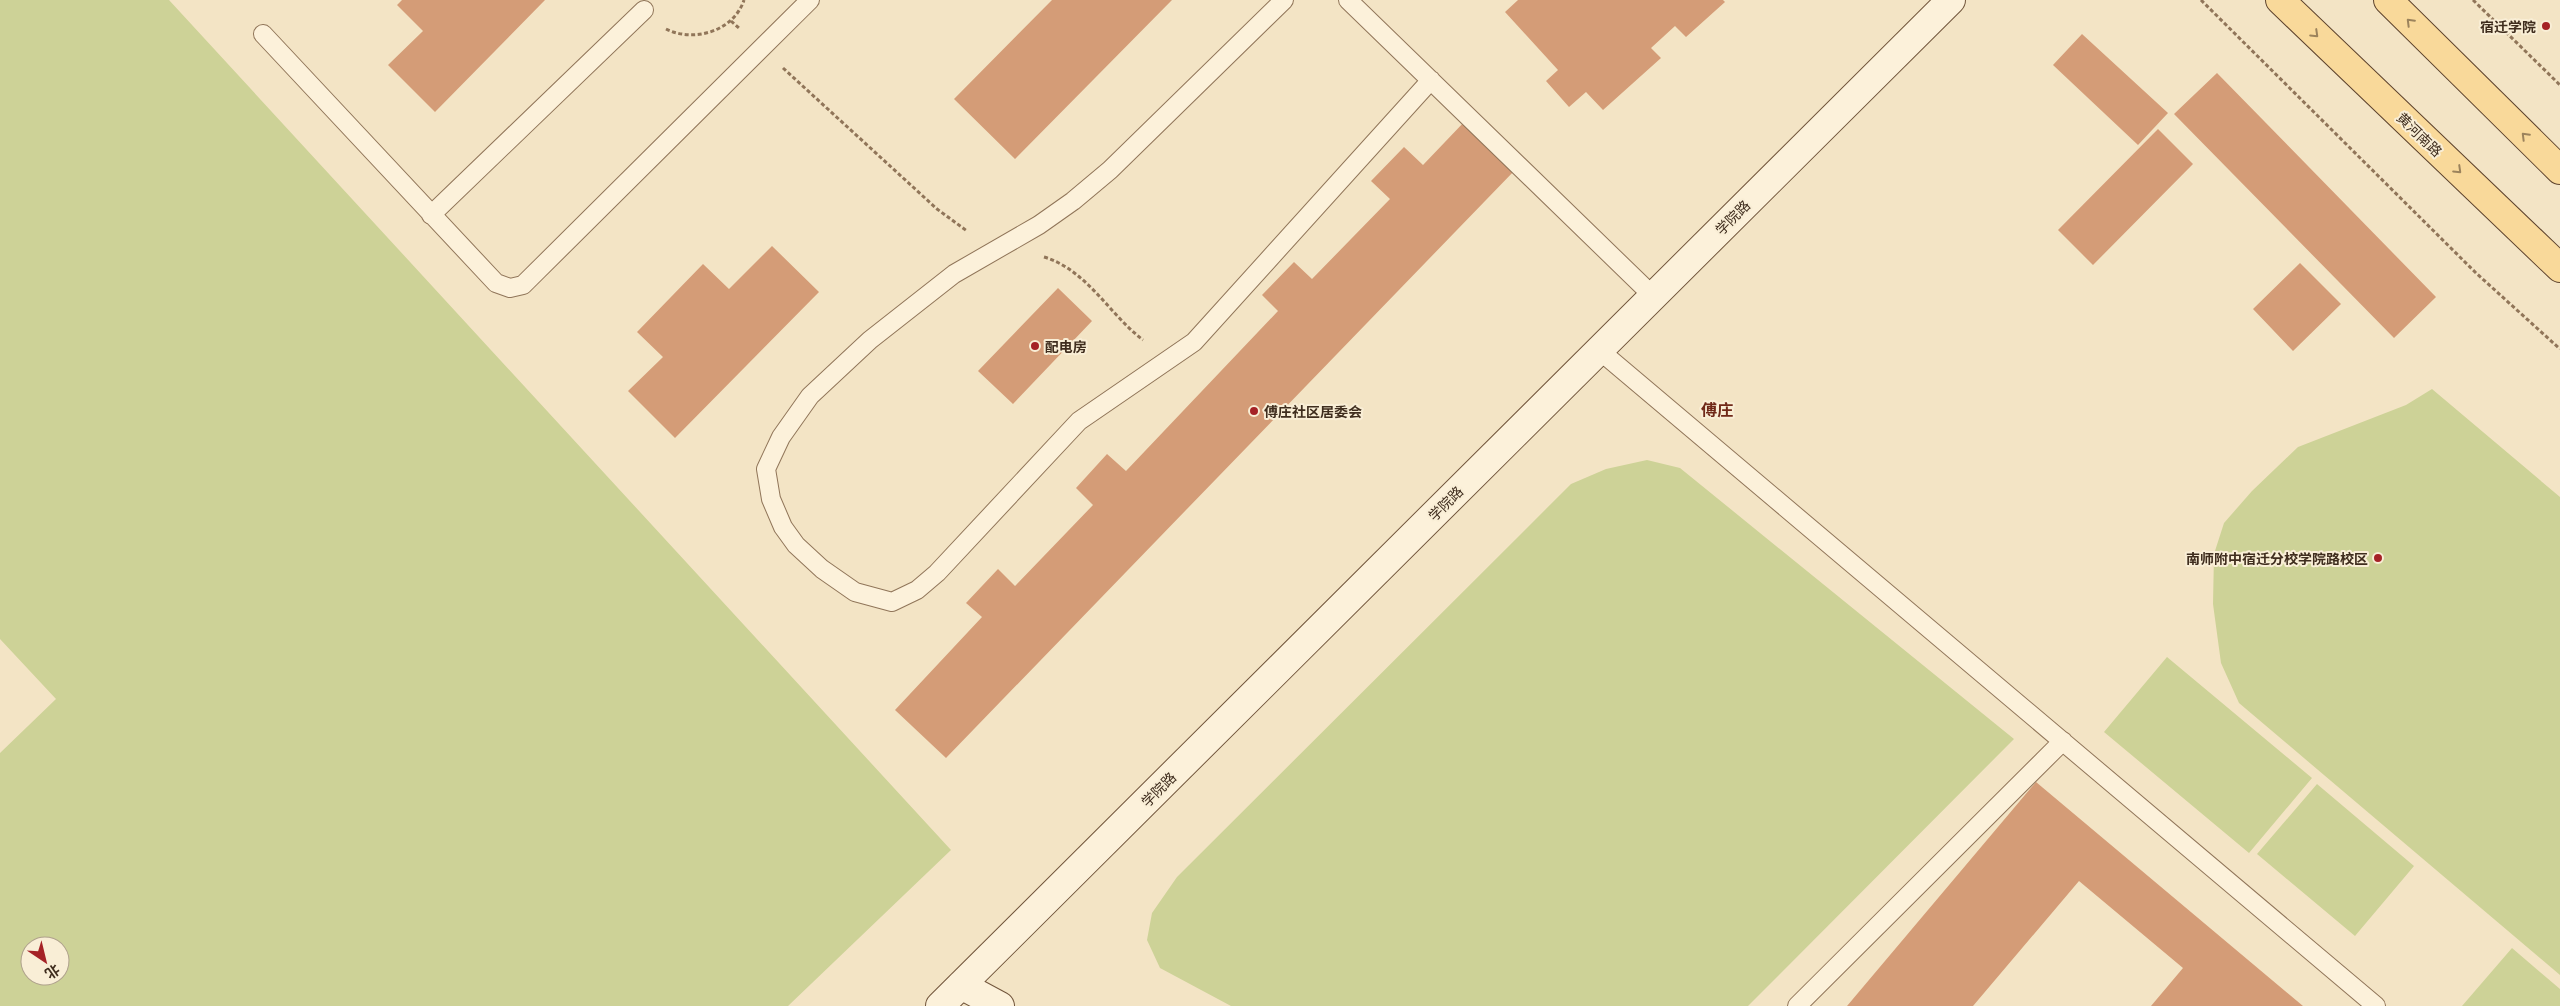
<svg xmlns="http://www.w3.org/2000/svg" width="2560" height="1006" font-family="Literata,'Noto Sans SC',serif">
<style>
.green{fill:#cdd297;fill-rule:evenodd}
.building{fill:#d49c77}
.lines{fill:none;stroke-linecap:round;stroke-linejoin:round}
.lane-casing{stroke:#907559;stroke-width:20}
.secondary-casing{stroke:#72563c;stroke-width:30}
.primary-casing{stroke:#5e432d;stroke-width:30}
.path{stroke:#907559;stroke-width:3;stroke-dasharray:4 2.5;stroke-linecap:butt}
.lane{stroke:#fcf1da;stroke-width:18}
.secondary{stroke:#fcf1da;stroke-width:28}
.primary{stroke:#f9d99a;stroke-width:28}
.oneway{stroke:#9c835c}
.poi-dot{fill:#a52226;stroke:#f9eed6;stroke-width:2}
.labels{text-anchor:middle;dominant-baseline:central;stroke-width:4;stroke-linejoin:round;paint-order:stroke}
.poi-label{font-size:14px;font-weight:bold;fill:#3f2d1e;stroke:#f9eed6;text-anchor:end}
.street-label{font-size:14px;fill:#3f2d1e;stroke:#f9eed6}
.quarter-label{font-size:16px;font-weight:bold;fill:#702919;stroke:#f9eed6}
</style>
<rect width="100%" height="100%" fill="#f3e4c5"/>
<!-- green -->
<path class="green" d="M0,0H169L951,850L788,1006H0V753L56,699L0,639ZM30,946H60V976H30Z
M2432,389L2560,497V975L2239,703L2221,663L2213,604L2214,554L2224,523L2252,491L2298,447L2406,405Z
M1647,460L1680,468L2014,739L1748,1006H1231L1160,968L1147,940L1152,913L1177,877L1571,484L1606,469Z
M2167,657L2312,778L2249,853L2104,732Z
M2317,784L2414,866L2355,936L2257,854Z
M2512,948L2560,989V1006H2462Z"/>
<!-- building -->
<path class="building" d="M402,0H545L435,112L388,65L423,31L397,5Z
M1052,0H1172L1015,159L954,99Z
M1518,0H1723L1725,2L1686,37L1675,26L1651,48L1661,58L1603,110L1586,92L1569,107L1546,81L1558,70L1505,12Z
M2082,34L2168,113L2138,145L2053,65Z
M2217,73L2436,297L2394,338L2174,114Z
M1466,120L1516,169L946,758L895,710L982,617L966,603L998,569L1015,586L1093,505L1076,488L1107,454L1126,471L1278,311L1262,295L1294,262L1312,279L1390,199L1371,181L1404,147L1423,165Z
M2158,129L2193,164L2093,265L2058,230Z
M772,246L819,292L675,438L628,391L663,357L637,332L703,264L729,289Z
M2300,263L2341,304L2293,351L2253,309Z
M1058,288L1092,321L1013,404L978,371Z
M2036,782L2303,1006H2151L2183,968L2079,881L1973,1006H1847Z"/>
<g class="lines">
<defs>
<path id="lane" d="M1284,0L1110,170L1073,201L1039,225L954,274L870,340L810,396L781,437L766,469L771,499L783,527L796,545L822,569L855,592L892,602L917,590L937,573L1079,421L1194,342L1431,80
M1348,0L1653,296
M263,34L496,283L510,288L523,285L810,0
M431,215L644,10
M1599,350L2376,1006
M1797,1006L2063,741"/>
<path id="secondary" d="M961,985L1000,1006
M940,1006L1951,0"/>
<path id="primary" d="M2280,0L2560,268
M2388,0L2560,170"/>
</defs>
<!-- lane casing -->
<use href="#lane" class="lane-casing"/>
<!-- secondary casing -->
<use href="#secondary" class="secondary-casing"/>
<!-- primary casing -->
<use href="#primary" class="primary-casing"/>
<!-- path -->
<path class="path" d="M2201,0L2476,273L2560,349
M2473,0L2560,85
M731,21L740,29
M666,29C694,43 734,31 744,0
M783,68L937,209L967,231
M1044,257C1087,270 1109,314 1143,340"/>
<!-- lane -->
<use href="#lane" class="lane"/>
<!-- secondary -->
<use href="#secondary" class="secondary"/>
<!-- primary -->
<use href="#primary" class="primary"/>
</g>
<!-- one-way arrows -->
<defs><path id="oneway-chevron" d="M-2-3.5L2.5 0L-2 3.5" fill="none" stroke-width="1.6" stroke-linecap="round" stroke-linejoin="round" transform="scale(1.25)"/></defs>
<g class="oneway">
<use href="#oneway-chevron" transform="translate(2410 22) rotate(-135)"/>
<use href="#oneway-chevron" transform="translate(2315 34) rotate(44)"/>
<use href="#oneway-chevron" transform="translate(2525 136) rotate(-135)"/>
<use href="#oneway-chevron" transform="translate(2458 170) rotate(44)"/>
</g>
<!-- markers -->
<g class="poi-dot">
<circle cx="2546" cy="26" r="5"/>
<circle cx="1035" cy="346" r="5"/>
<circle cx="1254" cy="411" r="5"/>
<circle cx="2378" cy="558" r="5"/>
</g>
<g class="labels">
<!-- poi labels -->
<g class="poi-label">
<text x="2536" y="26">宿迁学院</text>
<text x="1045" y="346" text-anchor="start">配电房</text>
<text x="1264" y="411" text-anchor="start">傅庄社区居委会</text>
<text x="2368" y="558">南师附中宿迁分校学院路校区</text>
</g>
<!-- street labels -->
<g class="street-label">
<text transform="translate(2420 134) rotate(44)">黄河南路</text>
<text transform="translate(1732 217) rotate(-45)">学院路</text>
<text transform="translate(1445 503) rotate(-45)">学院路</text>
<text transform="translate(1158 789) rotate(-45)">学院路</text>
</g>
<!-- quarter labels -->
<g class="quarter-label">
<text x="1717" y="409">傅庄</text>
</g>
</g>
<!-- north arrow -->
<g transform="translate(45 961) rotate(145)"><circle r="24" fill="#f9eed6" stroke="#afa18c"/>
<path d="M0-4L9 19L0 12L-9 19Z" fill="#a52226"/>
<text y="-8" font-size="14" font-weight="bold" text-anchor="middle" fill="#3f2d1e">北</text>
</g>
</svg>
